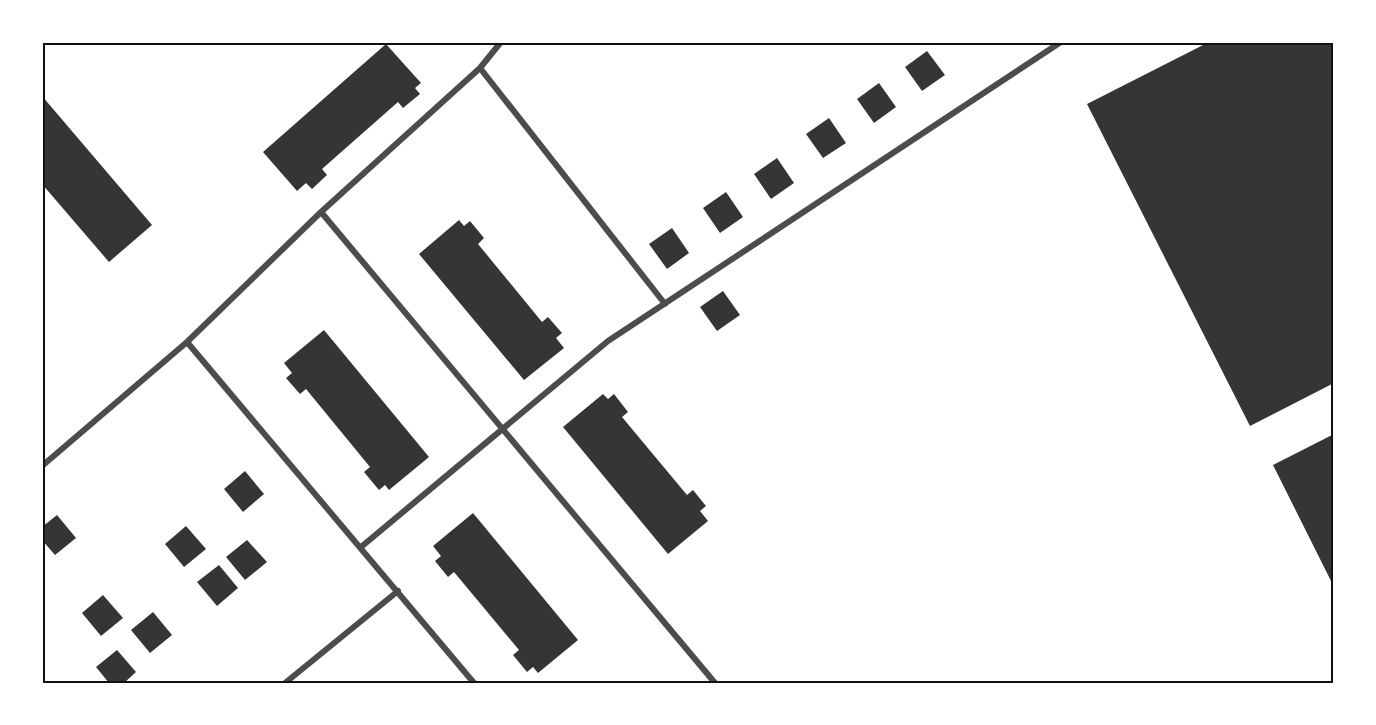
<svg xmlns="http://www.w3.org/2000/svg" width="1376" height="725" font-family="Signika,sans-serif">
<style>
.building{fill:#353535}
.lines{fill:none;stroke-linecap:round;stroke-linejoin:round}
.minor{stroke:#4c4c4c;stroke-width:6}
.neatline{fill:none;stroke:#111;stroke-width:2}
</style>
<rect width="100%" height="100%" fill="#fff"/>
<!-- building -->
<path class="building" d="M1209,42H1334V383L1250,426L1087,104Z
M386,44L421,83L415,88L420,94L403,108L398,102L322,169L327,175L312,189L306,183L297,191L263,152Z
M927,51L945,75L922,91L905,67Z
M879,83L896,107L874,123L857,99Z
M42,96L152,225L109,262L42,184Z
M829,118L846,143L823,158L806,134Z
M777,158L794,183L771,199L754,174Z
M726,192L743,217L720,233L703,208Z
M459,220L464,226L470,221L484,238L478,244L542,322L548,317L562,333L556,338L564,348L524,380L419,254Z
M672,228L689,253L667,269L649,244Z
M723,291L740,315L717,331L700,307Z
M324,330L429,457L389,490L385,485L379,490L364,472L370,467L306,389L300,394L286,378L292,373L284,363Z
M603,394L608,399L614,394L628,412L622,417L687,495L693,490L706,506L700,511L708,521L668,554L563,427Z
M1334,434V587L1273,465Z
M245,471L264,494L243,512L224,489Z
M473,513L578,640L538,673L533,667L527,672L513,655L519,650L454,572L448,577L435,561L441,556L433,546Z
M57,515L76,538L55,555L42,540V527Z
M186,526L206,549L184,567L165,544Z
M247,540L267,562L245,580L226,557Z
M219,565L238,588L217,606L197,582Z
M103,595L123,618L101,636L82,613Z
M153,612L172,635L150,653L131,630Z
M117,650L136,672L124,683H109L96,667Z"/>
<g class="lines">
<!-- minor -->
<path class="minor" d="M480,68L665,304
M321,212L715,683
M187,342L474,683
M42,466L187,342L321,212L480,68L501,42
M361,547L608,341L1061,42
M285,683L398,591"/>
</g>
<!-- border -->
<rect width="1376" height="725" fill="none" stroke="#ffffff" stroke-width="87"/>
<rect x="44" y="44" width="1288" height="638" class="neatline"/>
</svg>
